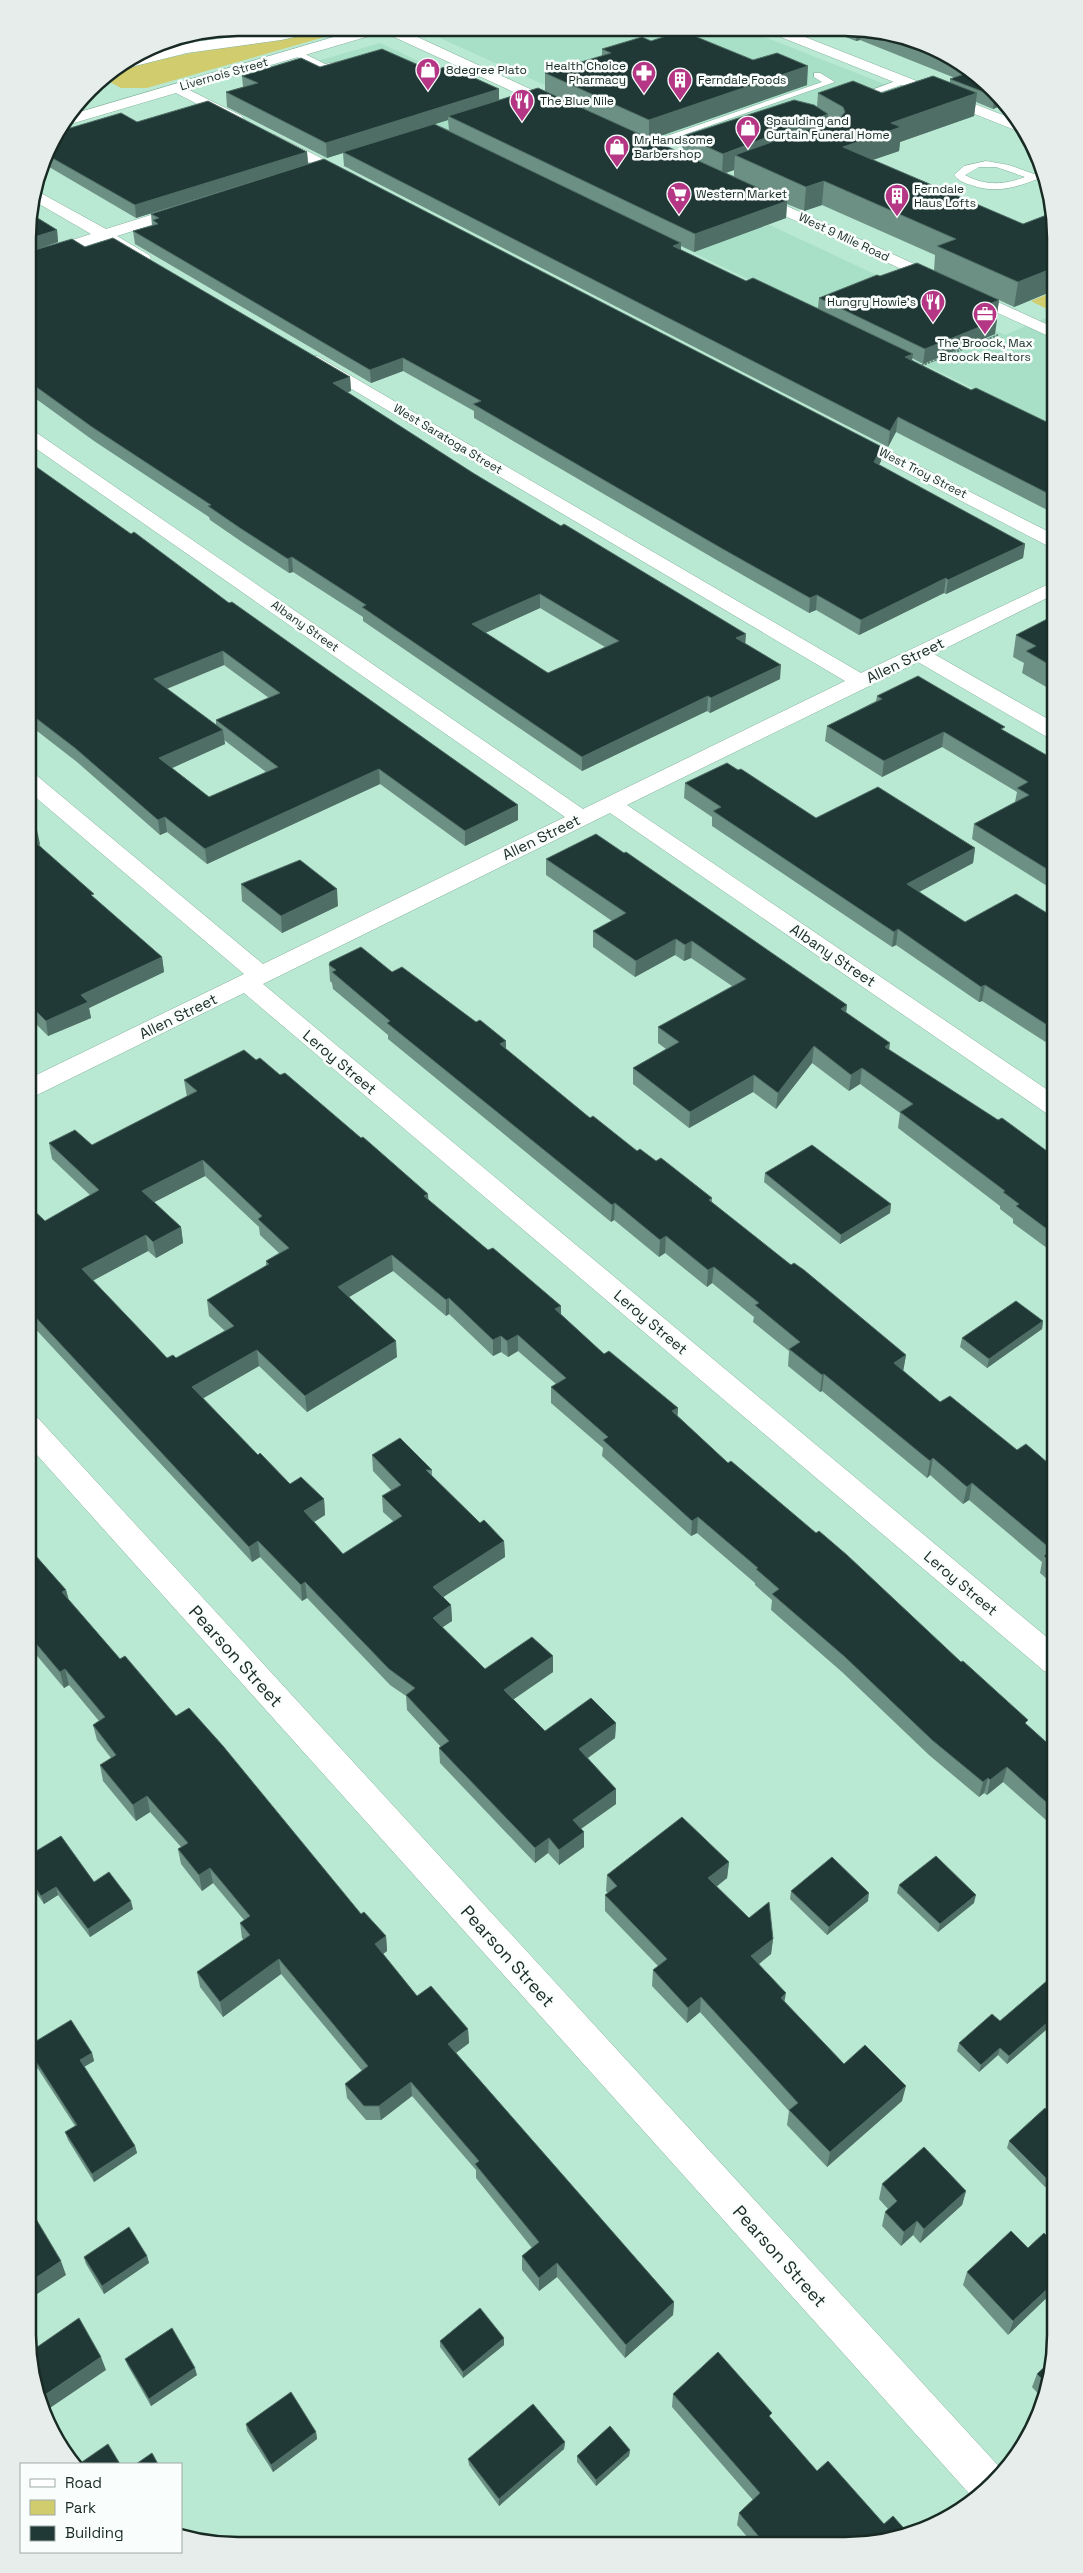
<svg xmlns="http://www.w3.org/2000/svg" width="1083" height="2573" font-family="'Space Grotesk',sans-serif">
<style>
.built{fill:#a7dfc7}
.green{fill:#d1cd6e}
.lines{fill:none;stroke-linecap:round;stroke-linejoin:round}
.lane-casing{stroke:#84b19d;stroke-width:1}
.street-casing{stroke:#84b19d;stroke-width:1}
.secondary-casing{stroke:#84b19d;stroke-width:1}
.path{stroke:#648376;stroke-width:2;stroke-dasharray:2.5 1;stroke-linecap:butt}
.lane{fill:#fff;fill-rule:evenodd}
.street{fill:#fff;fill-rule:evenodd}
.secondary{fill:#fff;fill-rule:evenodd}
.wall{fill:#6d9084;fill-rule:evenodd}
.shaded-wall{fill:#4f6e65}
.building{fill:#213936;stroke:#4f6e65;fill-rule:evenodd}
.labels{text-anchor:middle;dominant-baseline:central;stroke-width:5;stroke-linejoin:round;paint-order:stroke}
.far-poi-label{font-size:12px;fill:#182a23;stroke:#f9fefc;text-anchor:start}
.far-street-label{font-size:12px;fill:#182a23;stroke:#f9fefc}
.street-label{font-size:15px;fill:#182a23;stroke:#f9fefc}
.near-street-label{font-size:18px;fill:#182a23;stroke:#f9fefc}
.rim{fill:none;stroke:#182a23;stroke-width:2.5}
</style>
<rect width="100%" height="100%" fill="#b9e8d3"/>
<!-- built -->
<path class="built" d="M420,29L749,31L945,108L754,176L676,144Z
M380,43L1005,335L1050,316L1055,318V428L453,136L293,68Z"/>
<!-- green -->
<path class="green" d="M335,28L349,30L147,88H121L108,81L107,77C119,69 133,67 147,63C209,46 273,43 335,28Z
M1055,291V313L1031,301Z"/>
<g class="lines">
<defs>
<path id="lane" d="M234,28L244,33L247,43H241L237,37L225,30Z
M293,51H299L325,64L347,60L351,63L324,70L293,55Z
M814,73H820L835,82L646,148L638,146L822,82L814,77Z
M904,78L909,81L907,83L858,100L850,98Z
M986,161L1009,165L1034,174L1043,170L1045,176C1020,186 998,195 971,185C964,183 959,181 954,175L964,166ZM979,167H996L1025,177C1004,185 985,186 965,175Z"/>
<path id="street" d="M771,31H790L1018,121L1027,133L1020,132L773,34Z
M177,84L242,116L244,119L237,123L232,122L172,91L170,88L172,85Z
M275,135L357,176L360,179L357,182H347L270,142L268,139Z
M37,191L106,229L186,204L194,209L192,212L117,236L149,255L151,258L149,261H137L102,241L28,264V254L91,234L34,201Z
M317,356L861,673L1055,581V594L934,654L1055,723V738L1047,737L918,662L627,805L1055,1095V1115L1046,1113L610,813L263,984L1055,1644V1675L1044,1671L244,993L37,1095L28,1097V1079L244,974L28,791V773L36,775L263,964L565,817L28,443V430L34,431L583,809L845,681L311,365L308,361L311,357Z
M848,430L1055,535V548L1048,546L842,439L839,435L842,431Z
M28,1415L38,1418L1004,2472L1003,2473L974,2499L28,1445Z"/>
<path id="secondary" d="M299,28H325L323,31L281,40L187,53L123,69L118,68C170,36 241,40 299,28Z
M364,28H398L565,105L567,108L565,111H555L383,32L74,123L66,124L73,114Z
M754,191L1055,328V339L748,199L746,196Z"/>
</defs>
<!-- lane casing -->
<use href="#lane" class="lane-casing"/>
<!-- street casing -->
<use href="#street" class="street-casing"/>
<!-- secondary casing -->
<use href="#secondary" class="secondary-casing"/>
<!-- path -->
<path class="path" d="M918,367L998,335"/>
<!-- lane -->
<use href="#lane" class="lane"/>
<!-- street -->
<use href="#street" class="street"/>
<!-- secondary -->
<use href="#secondary" class="secondary"/>
</g>
<!-- wall -->
<path class="wall" d="M830,31L886,32L938,49L994,89L1005,104L993,109L976,102L974,116L900,142L899,151L872,160L1056,238L1055,290L1014,307L999,300L997,314L991,317L995,334L923,364L912,358V360L971,390L1055,426V514L896,432L888,447L344,166L343,153L327,158L227,107L226,92L243,87L242,76L320,67L432,71L499,89V100L545,91V73L602,56V49L651,41L807,85L651,139L682,153L683,136L817,107L818,93H882L950,82V79L955,78L860,40L856,41ZM448,120L449,130L435,124ZM734,170V176L726,173ZM787,204L804,211L822,205L935,255L934,271L880,276L819,298L818,308L746,281L681,250V246L694,252L786,218Z
M137,122L307,152L308,164L136,218L44,164L49,145Z
M1049,188L1051,201L1047,200Z
M31,212V214L57,230L58,242L47,246L85,247L350,377L351,391L347,392L473,473L745,644L780,679L710,713L707,711L582,771L363,621V617L293,572L289,573L242,542L210,520L209,517L94,441L28,393V224ZM540,608L605,647L548,673L485,633Z
M151,214L881,461L879,465L1025,544L1023,558L946,594L944,593L859,635L816,610L809,613L720,562L474,418V411L403,371L371,383L135,244L133,231L152,226Z
M28,461L518,820L465,846L380,784L207,864L167,832L160,835L77,762L28,724ZM224,665L269,698L216,720V725L167,689ZM224,740L266,772L209,797L172,768L225,744Z
M1055,615V692L1022,673L1024,663L1013,657L1016,635Z
M877,696L1004,731L1055,760V891L972,839L974,824L1015,802L1017,792L942,747L882,777L825,741L827,726L876,701Z
M685,783L816,818L975,848L973,863L919,892L965,922L1055,918V1048L982,1001L979,1002L896,945L892,947L712,826V817L684,798Z
M28,822L40,844L39,845L94,898L162,957L164,972L89,1008L91,1018L48,1036L28,1016Z
M546,859L847,1005L846,1012L889,1050L998,1120L1055,1157V1254L1013,1223V1219L1000,1209V1206L898,1128L900,1113L860,1084L849,1091L812,1063L776,1109L753,1092L689,1128L633,1084V1068L666,1049L658,1043V1027L732,986L691,958L684,961L675,955L635,977L593,947V931L612,921L546,875Z
M241,884L338,906L282,933L242,901Z
M329,965L392,972L506,1041V1049L590,1118L637,1151L656,1161L712,1198V1203L906,1355L903,1371L940,1402L1017,1450L1055,1469V1586L1040,1573L1042,1562L969,1500L963,1504L930,1475L927,1478L822,1391L820,1392L788,1366L789,1351L753,1322L754,1317L712,1283L707,1287L665,1253L659,1257L614,1220L611,1222L388,1039V1035L333,989L332,983L330,981Z
M256,1060L428,1200L488,1250L561,1306V1315L604,1354L678,1408L677,1416L728,1463L1055,1750V1828L1003,1782L987,1795L984,1793L979,1797L929,1755L842,1672L771,1610L772,1600L755,1585V1583L697,1533L691,1536L602,1456L603,1448L551,1403V1387L556,1384L518,1351L508,1357L501,1352L493,1356L449,1314L446,1316L393,1271L349,1297L397,1357L307,1412L259,1366L203,1398L258,1455L290,1484L324,1499L325,1515L314,1522L343,1554L394,1522L383,1512L382,1496L391,1490L373,1471L372,1455L432,1470V1476L480,1523L504,1541L505,1557L443,1597L451,1605L452,1621L442,1627L485,1669L553,1656V1672L513,1699L545,1731L616,1723L615,1738L588,1758L616,1789V1804L581,1829L584,1847L559,1865L548,1853L535,1863L440,1763L439,1748L441,1747L407,1710L406,1696L390,1685L307,1598L302,1601L260,1557L252,1562L28,1321V1205L45,1221L90,1195L52,1159L49,1143L92,1145L187,1097L184,1080ZM205,1176L259,1227L260,1235L279,1253L266,1261V1266L207,1300L209,1316L225,1331L176,1358H167L93,1280L148,1251L156,1258L183,1243L181,1227L154,1202Z
M765,1173L891,1204L890,1213L840,1244L764,1182Z
M1043,1321L1042,1329L987,1368L960,1347L962,1338Z
M28,1547L66,1590L69,1600L120,1659L176,1716L361,1914L386,1936L387,1951L383,1954L417,1996L468,2029L469,2043L456,2053L674,2302L673,2315L625,2358L557,2277L539,2291L522,2270V2256L532,2248L476,2178V2170L412,2096L381,2120H366L347,2098L345,2084L362,2071L281,1974L223,2017L200,1987L197,1972L244,1940L242,1938L240,1923L244,1920L213,1883L202,1891L181,1864L178,1849L181,1847L150,1812L136,1821L103,1781L100,1765L111,1758L97,1740L93,1725L99,1721L69,1685L64,1688L28,1645Z
M28,1856L94,1882L133,1909L90,1937L58,1895L44,1904L28,1881Z
M729,1862L727,1878L716,1887L749,1918L773,1939L771,1954L759,1964L784,2002L844,2064L902,2101L827,2167L787,2125L789,2111L700,2012L687,2023L652,1986L653,1970L658,1966L605,1911V1895L608,1893L606,1891L607,1875Z
M899,1885L974,1903L938,1932L897,1893Z
M791,1891L868,1901L827,1935L790,1899Z
M1055,1974V2022L1007,2064L998,2055L979,2072L957,2051L959,2043L1000,2021Z
M28,2046L92,2053L94,2061L84,2067L135,2146L137,2153L94,2182L68,2140L65,2132L75,2126L29,2055L28,2051Z
M1009,2141L1055,2178L1045,2187L1007,2148Z
M882,2184L966,2191L962,2205L920,2243L913,2235L901,2246L882,2226L885,2212L888,2209L879,2199Z
M1044,2233L1008,2335L963,2285L967,2272L1028,2248Z
M147,2256L149,2263L104,2294L86,2264L84,2257Z
M504,2338V2345L463,2378L440,2347V2341Z
M125,2359L197,2375L151,2406L128,2366Z
M1052,2360L1043,2399L1032,2387L1037,2374Z
M673,2394L771,2418L817,2471L884,2524L845,2546L754,2545L737,2525L739,2513L753,2500L672,2407Z
M246,2424L316,2432L317,2439L273,2472L247,2431Z
M565,2442L564,2449L499,2506L469,2465L468,2459Z
M630,2450L629,2456L596,2486L577,2462V2456Z"/>
<!-- shaded-wall -->
<path class="shaded-wall" d="M857,31H861L860,40L856,41Z
M808,66L807,85L649,140V120Z
M499,89V104L448,116V120L327,158L326,143Z
M977,93L974,116L900,142L899,151L841,171L843,147L891,123Z
M998,95L1005,104L993,109L994,96Z
M828,114L827,134L735,155L734,170L722,174L723,154Z
M307,152L308,164L136,218L135,205Z
M824,181L822,205L804,211L806,187Z
M787,201L786,218L694,252L695,234Z
M57,230L58,242L28,252V239Z
M681,243V257L673,246Z
M1056,267L1055,290L1014,307L1018,282Z
M999,300L997,314L973,324L975,310Z
M997,320L995,334L923,364L925,349Z
M913,354L911,369L905,357Z
M403,358V371L371,383L370,370Z
M350,377L351,391L334,397L333,383Z
M898,417L896,432L888,447L890,431Z
M882,447L881,461L873,476L874,462Z
M1025,544L1023,558L946,594L948,580Z
M292,557L293,572L289,573L288,559Z
M946,578L944,593L859,635L861,620Z
M540,594V608L472,639V624Z
M817,595L816,610L809,613L810,598Z
M746,634L745,648L736,638Z
M223,651L224,665L156,693L154,679Z
M781,665L780,679L710,713L711,698Z
M708,696L707,711L582,771V757Z
M223,730L225,744L161,773L159,758Z
M944,732L942,747L882,777L884,761Z
M379,769L380,784L207,864L205,849Z
M518,805V820L465,846V831Z
M165,817L167,832L160,835L158,820Z
M37,830L40,844L39,845L41,855L30,833Z
M975,848L973,863L904,900L907,884Z
M337,889L338,906L282,933L281,916Z
M898,929L896,945L892,947L894,932Z
M676,939L675,955L635,977L636,961Z
M692,941L691,958L684,961L685,945Z
M162,957L164,972L89,1008L91,1018L48,1036L46,1021L81,995Z
M985,985L982,1001L979,1002L981,987Z
M847,1005L845,1022L841,1009Z
M506,1041V1057L500,1044Z
M890,1043L888,1060L885,1047Z
M814,1046L812,1063L776,1109L778,1093Z
M862,1068L860,1084L849,1091L851,1075Z
M754,1075L753,1092L689,1128L690,1112Z
M203,1160L205,1176L145,1207L142,1191Z
M428,1194L429,1210L424,1196Z
M615,1203L614,1220L611,1222L612,1205Z
M891,1204L890,1213L840,1244L841,1235Z
M181,1227L183,1243L156,1258L153,1242Z
M146,1235L148,1251L85,1285L82,1269Z
M666,1236L665,1253L659,1257L660,1240Z
M392,1255L393,1271L339,1303L338,1287Z
M714,1267L712,1283L707,1287L708,1270Z
M449,1298V1314L446,1316V1300Z
M561,1306V1322L555,1309Z
M1043,1321L1042,1329L987,1368L989,1359Z
M518,1335V1351L508,1357L507,1341Z
M501,1336V1352L493,1356V1340Z
M396,1341L397,1357L307,1412L305,1396Z
M257,1350L259,1366L195,1403L192,1387Z
M906,1355L903,1372L894,1363Z
M824,1374L822,1391L820,1392L822,1375Z
M678,1408L677,1424L672,1411Z
M933,1458L930,1475L927,1478L930,1461Z
M972,1483L969,1500L963,1504L967,1487Z
M324,1499L325,1515L306,1527L304,1511Z
M698,1517L697,1533L691,1536L692,1521Z
M258,1541L260,1557L252,1562L249,1547Z
M504,1541L505,1557L434,1603L433,1587Z
M305,1582L307,1598L302,1601L301,1585Z
M66,1590L70,1606L62,1592Z
M451,1605L452,1621L434,1633L433,1618Z
M553,1656V1672L504,1706V1690Z
M65,1669L69,1685L64,1688L60,1672Z
M616,1723L615,1738L579,1764V1749Z
M1007,1767L1003,1782L987,1795L990,1780Z
M988,1778L984,1793L979,1797L983,1782Z
M616,1789V1804L572,1835L573,1820Z
M147,1796L150,1812L136,1821L133,1805Z
M584,1832V1847L559,1865V1850Z
M549,1838L548,1853L535,1863V1848Z
M729,1862L727,1878L707,1894L708,1878Z
M210,1868L213,1883L202,1891L199,1875Z
M56,1887L58,1895L44,1904L41,1896Z
M869,1893L868,1901L827,1935L829,1927Z
M976,1895L974,1903L938,1932L940,1924Z
M131,1901L133,1909L90,1937L88,1929Z
M386,1936L387,1951L376,1959L375,1944Z
M773,1939L771,1954L749,1972L751,1956Z
M279,1959L281,1974L223,2017L220,2002Z
M786,1993L783,2009L781,1998Z
M701,1997L700,2012L687,2023L688,2008Z
M1055,2016V2022L1007,2064L1009,2056Z
M468,2029L469,2043L449,2058L448,2044Z
M1000,2048L998,2055L979,2072L981,2065Z
M92,2053L94,2061L82,2068L80,2060Z
M411,2082L412,2096L381,2120L379,2106Z
M906,2086L902,2101L827,2167L830,2152Z
M135,2146L137,2153L94,2182L92,2174Z
M32,2155L37,2169L28,2176V2158Z
M1055,2173V2178L1045,2187L1048,2180Z
M966,2191L962,2205L920,2243L924,2229Z
M917,2221L913,2235L901,2246L904,2232Z
M147,2256L149,2263L104,2294L102,2286Z
M61,2261L66,2275L28,2300V2283Z
M557,2263V2277L539,2291V2278Z
M1055,2282V2290L1008,2335L1013,2321Z
M674,2302L673,2315L625,2358L626,2345Z
M504,2338V2345L463,2378V2372Z
M101,2357L106,2370L44,2412L39,2399Z
M195,2368L197,2375L151,2406L149,2399Z
M316,2432L317,2439L273,2472L271,2465Z
M565,2442L564,2449L499,2506V2499Z
M630,2450L629,2456L596,2486V2480Z"/>
<!-- building -->
<path class="building" d="M682,31L753,60L777,53L808,66L649,120L545,73L611,53L602,49L642,37L651,41Z
M870,31L886,32L938,49L965,69Z
M382,49L432,71L448,66L499,89L326,143L226,92L258,83L242,76L301,58L320,67Z
M970,72L994,89L998,95L994,96L950,79Z
M933,76L977,93L891,123L901,127L843,147L1023,224L1052,213L1056,238V267L1018,282L937,246L956,239L824,181L806,187L735,155L840,118L845,112L843,107L818,93L853,81L882,93Z
M538,88L787,201L695,234L448,116Z
M794,100L814,105L828,114L723,154L683,136Z
M208,101L307,152L135,205L47,155L49,145L60,131L121,113L137,122Z
M434,124L681,243L673,246L746,281L753,278L806,303L913,354L905,357L971,390L976,388L1055,426V497L898,417L890,431L343,152Z
M324,159L882,447L874,462L1025,544L948,580L946,578L861,620L817,595L810,598L721,548L473,404L481,401L403,358L370,370L133,231L158,224L153,220L159,218L151,214Z
M31,214L57,230L28,239V224Z
M113,238L350,377L333,383L473,473L561,526L564,524L746,634L736,638L781,665L711,698L708,696L582,757L362,607L366,605L292,557L288,559L240,528L208,506L211,505L92,427L28,381V252L72,239L85,247ZM540,594L619,641L548,673L472,624Z
M917,263L999,300L975,310L997,320L925,349L819,298L877,275L880,276Z
M28,461L131,534L134,532L229,603L232,602L518,805L465,831L379,769L205,849L165,817L158,820L75,748L28,712ZM223,651L280,693L216,720L278,767L209,797L159,758L223,730L154,679Z
M1055,615V668L1026,651L1036,646L1016,635Z
M918,676L1005,727L1001,729L1055,760V874L974,824L1029,795L1017,788L1028,782L944,732L884,761L827,726L882,699L877,696Z
M727,763L738,770L741,769L816,818L878,787L975,848L907,884L965,922L1016,894L1055,918V1030L985,985L981,987L898,929L894,932L713,811L721,807L685,783Z
M28,822L37,830L30,833L38,840L35,842L94,894L91,895L162,957L81,995L88,1002L46,1021L28,1003Z
M596,834L624,853L626,852L847,1005L841,1009L890,1043L885,1047L998,1120L1002,1118L1055,1157V1235L1016,1206L1019,1204L1003,1192L1005,1191L900,1112L913,1104L862,1068L851,1075L814,1046L778,1093L754,1075L690,1112L633,1068L679,1042L658,1027L746,979L692,941L685,945L676,939L636,961L593,931L626,913L546,859Z
M300,860L337,889L281,916L241,884Z
M361,947L392,972L402,967L476,1022L480,1020L506,1041L500,1044L590,1118L593,1116L637,1151L640,1149L656,1161L661,1158L712,1198L709,1200L791,1265L794,1263L804,1270L906,1355L894,1363L940,1402L950,1396L1017,1450L1026,1444L1055,1469V1566L1044,1556L1052,1550L972,1483L967,1487L933,1458L930,1461L824,1374L822,1375L789,1349L800,1342L755,1305L759,1303L714,1267L708,1270L666,1236L660,1240L615,1203L612,1205L387,1023L390,1021L332,972L336,970L329,965L330,962Z
M244,1050L256,1060L260,1058L280,1075L285,1073L361,1138L363,1137L428,1194L424,1196L488,1250L493,1248L561,1306L555,1309L604,1354L609,1351L678,1408L672,1411L728,1463L731,1461L816,1533L819,1531L847,1555L961,1662L963,1661L1028,1720L1025,1723L1055,1750V1810L1007,1767L990,1780L988,1778L983,1782L932,1740L845,1657L772,1594L779,1589L756,1569L758,1568L698,1517L692,1521L603,1440L608,1437L551,1387L566,1378L518,1335L507,1341L501,1336L493,1340L449,1298L446,1300L392,1255L338,1287L396,1341L305,1396L257,1350L192,1387L258,1455L260,1453L290,1484L301,1477L324,1499L304,1511L343,1554L402,1516L382,1496L401,1485L372,1455L400,1438L432,1470H426L480,1523L484,1520L504,1541L433,1587L451,1605L433,1618L485,1669L532,1637L553,1656L504,1690L545,1731L591,1698L616,1723L579,1749L616,1789L573,1820L584,1832L559,1850L549,1838L535,1848L439,1748L449,1741L406,1695L415,1688L389,1669L305,1582L301,1585L258,1541L249,1547L28,1309V1205L45,1221L99,1190L49,1143L75,1130L92,1145L197,1091L184,1080ZM203,1160L262,1216L258,1219L289,1248L266,1261L269,1264L207,1300L234,1326L176,1358L173,1355L167,1358L82,1269L146,1235L153,1242L181,1227L142,1191Z
M812,1145L891,1204L841,1235L765,1173Z
M1016,1301L1043,1321L989,1359L962,1338Z
M28,1547L66,1590L62,1592L120,1659L125,1656L176,1716L189,1708L223,1746L361,1914L364,1912L386,1936L375,1944L417,1996L431,1986L468,2029L448,2044L674,2302L626,2345L557,2263L539,2278L522,2256L539,2242L475,2164L479,2161L411,2082L379,2106H364L345,2084L368,2066L279,1959L220,2002L197,1972L250,1935L240,1923L250,1916L210,1868L199,1875L178,1849L188,1843L147,1796L133,1805L100,1765L116,1755L93,1725L105,1717L65,1669L60,1672L28,1634Z
M682,1817L729,1862L708,1878L749,1918L769,1902L773,1939L751,1956L786,1993L781,1998L844,2064L865,2045L906,2086L830,2152L789,2110L798,2103L701,1997L688,2008L653,1970L667,1959L605,1895L617,1886L607,1875Z
M61,1836L94,1882L109,1872L131,1901L88,1929L56,1887L41,1896L28,1876V1856Z
M936,1856L976,1895L940,1924L899,1885Z
M832,1857L869,1893L829,1927L791,1891Z
M1055,1974V2016L1009,2056L1000,2048L981,2065L959,2043L992,2014L1000,2021Z
M71,2020L92,2053L80,2060L135,2146L92,2174L65,2132L77,2125L28,2049V2046Z
M1055,2107V2173L1048,2180L1009,2141L1045,2108L1049,2113Z
M924,2147L966,2191L924,2229L917,2221L904,2232L885,2212L897,2201L882,2184Z
M28,2148L32,2155L28,2158Z
M36,2219L61,2261L28,2283V2225Z
M129,2227L147,2256L102,2286L84,2257Z
M1011,2231L1028,2248L1044,2233L1055,2244V2282L1013,2321L967,2272Z
M480,2308L504,2338L463,2372L440,2341Z
M79,2318L101,2357L39,2399L35,2389L30,2352Z
M172,2328L195,2368L149,2399L125,2359Z
M718,2352L772,2413L769,2416L817,2471L828,2461L884,2524L893,2516L909,2534L899,2538L845,2546L766,2545L739,2513L760,2493L673,2394Z
M1052,2360L1047,2384L1037,2374Z
M291,2392L316,2432L271,2465L246,2424Z
M533,2404L565,2442L499,2499L468,2459Z
M610,2426L630,2450L596,2480L577,2456Z
M108,2444L120,2464H79Z
M152,2453L158,2464H136Z"/>
<!-- icons -->
<defs>
<symbol id="shop-pin" viewBox="-11 -11 22 30"><path d="M0 17L-7.5 6A9.5 9.5 0 1 1 7.5 6Z" fill="#b43685" stroke="#f9fefc"/><path d="M-5-2.5h2.3a2.7 3.5 0 0 1 5.4 0H5L5.5 6h-11ZM-1.5-2.5h3a1.5 2.3 0 0 0-3 0Z" fill="#fff"/></symbol>
<symbol id="pharmacy-pin" viewBox="-11 -11 22 30"><path d="M0 17L-7.5 6A9.5 9.5 0 1 1 7.5 6Z" fill="#b43685" stroke="#f9fefc"/><path d="M-2-6h4v4h4v4h-4v4h-4v-4h-4v-4h4Z" fill="#fff"/></symbol>
<symbol id="building-pin" viewBox="-11 -11 22 30"><path d="M0 17L-7.5 6A9.5 9.5 0 1 1 7.5 6Z" fill="#b43685" stroke="#f9fefc"/><path d="M-4-6H4V6H1V3H-1V6H-4ZM-2.5-4.3h1.7v1.8h-1.7ZM.8-4.3h1.7v1.8H.8ZM-2.5-1h1.7V.8h-1.7ZM.8-1h1.7V.8H.8Z" fill="#fff"/></symbol>
<symbol id="restaurant-pin" viewBox="-11 -11 22 30"><path d="M0 17L-7.5 6A9.5 9.5 0 1 1 7.5 6Z" fill="#b43685" stroke="#f9fefc"/><path d="M-5-6h1v4h1v-4h1v4h1v-4h1v5L-1.5 .5V6h-2V.5L-5-1ZM5-6V6H3V1.5H1.5Q1.5-4 5-6Z" fill="#fff"/></symbol>
<symbol id="supermarket-pin" viewBox="-11 -11 22 30"><path d="M0 17L-7.5 6A9.5 9.5 0 1 1 7.5 6Z" fill="#b43685" stroke="#f9fefc"/><path d="M-6-5.5h2.5l.6 2H6L4.5 2H-2.5L-4.4-4H-6ZM-1.5 3.2a1.3 1.3 0 1 0 .1 0ZM3 3.2a1.3 1.3 0 1 0 .1 0Z" fill="#fff"/></symbol>
<symbol id="office-pin" viewBox="-11 -11 22 30"><path d="M0 17L-7.5 6A9.5 9.5 0 1 1 7.5 6Z" fill="#b43685" stroke="#f9fefc"/><path d="M-6-3h4V-5.5h4V-3h4V5H-6ZM-1-4.5V-3h2v-1.5ZM-6 0V1H6V0Z" fill="#fff"/></symbol>
</defs>
<g fill-rule="evenodd">
<use href="#shop-pin" x="414" y="56" width="28" height="38"/>
<use href="#pharmacy-pin" x="630" y="59" width="28" height="38"/>
<use href="#building-pin" x="666" y="66" width="28" height="38"/>
<use href="#restaurant-pin" x="508" y="87" width="28" height="38"/>
<use href="#shop-pin" x="734" y="114" width="28" height="38"/>
<use href="#shop-pin" x="603" y="133" width="28" height="38"/>
<use href="#supermarket-pin" x="665" y="180" width="28" height="38"/>
<use href="#building-pin" x="883" y="182" width="28" height="38"/>
<use href="#restaurant-pin" x="919" y="288" width="28" height="38"/>
<use href="#office-pin" x="971" y="300" width="28" height="38"/>
</g>
<g class="labels">
<!-- far-poi labels -->
<g class="far-poi-label">
<text x="626" y="66" text-anchor="end">Health Choice<tspan x="626" dy="14">Pharmacy</tspan></text>
<text x="446" y="70">8degree Plato</text>
<text x="698" y="80">Ferndale Foods</text>
<text x="540" y="101">The Blue Nile</text>
<text x="766" y="121">Spaulding and<tspan x="766" dy="14">Curtain Funeral Home</tspan></text>
<text x="634" y="140">Mr Handsome<tspan x="634" dy="14">Barbershop</tspan></text>
<text x="914" y="189">Ferndale<tspan x="914" dy="14">Haus Lofts</tspan></text>
<text x="696" y="194">Western Market</text>
<text x="916" y="302" text-anchor="end">Hungry Howie's</text>
<text x="985" y="343" text-anchor="middle">The Broock, Max<tspan x="985" dy="14">Broock Realtors</tspan></text>
</g>
<!-- far-street labels -->
<g class="far-street-label">
<text transform="translate(224 74) rotate(-16)">Livernois Street</text>
<text transform="translate(844 237) rotate(25)">West 9 Mile Road</text>
<text transform="translate(448 439) rotate(31)">West Saratoga Street</text>
<text transform="translate(923 473) rotate(27)">West Troy Street</text>
<text transform="translate(305 626) rotate(35)">Albany Street</text>
</g>
<!-- street labels -->
<g class="street-label">
<text transform="translate(905 660) rotate(-26)">Allen Street</text>
<text transform="translate(541 837) rotate(-26)">Allen Street</text>
<text transform="translate(833 955) rotate(34)">Albany Street</text>
<text transform="translate(178 1016) rotate(-26)">Allen Street</text>
<text transform="translate(340 1062) rotate(40)">Leroy Street</text>
<text transform="translate(651 1322) rotate(40)">Leroy Street</text>
<text transform="translate(961 1583) rotate(40)">Leroy Street</text>
</g>
<!-- near-street labels -->
<g class="near-street-label">
<text transform="translate(236 1656) rotate(48)">Pearson Street</text>
<text transform="translate(508 1956) rotate(48)">Pearson Street</text>
<text transform="translate(780 2256) rotate(48)">Pearson Street</text>
</g>
</g>
<!-- crop -->
<path d="M0 0H1083V2573H0ZM238 36H845A202 202 0 0 1 1047 238V2335A202 202 0 0 1 845 2537H238A202 202 0 0 1 36 2335V238A202 202 0 0 1 238 36Z" fill="#e7edeb" fill-rule="evenodd"/>
<path class="rim" d="M238 36H845A202 202 0 0 1 1047 238V2335A202 202 0 0 1 845 2537H238A202 202 0 0 1 36 2335V238A202 202 0 0 1 238 36Z"/>
<!-- legend -->
<rect x="20" y="2463" width="162" height="90" fill="#f9fefc" stroke="#9fa9a5"/>
<rect x="30" y="2479" width="25" height="8" fill="#ffffff" stroke="#9fa9a5"/>
<text x="65" y="2488" font-size="15" fill="#182a23">Road</text>
<rect x="30" y="2500" width="25" height="15" fill="#d1cd6e" stroke="#9fa9a5"/>
<text x="65" y="2513" font-size="15" fill="#182a23">Park</text>
<rect x="30" y="2526" width="25" height="15" fill="#213936" stroke="#9fa9a5"/>
<text x="65" y="2538" font-size="15" fill="#182a23">Building</text>
</svg>
